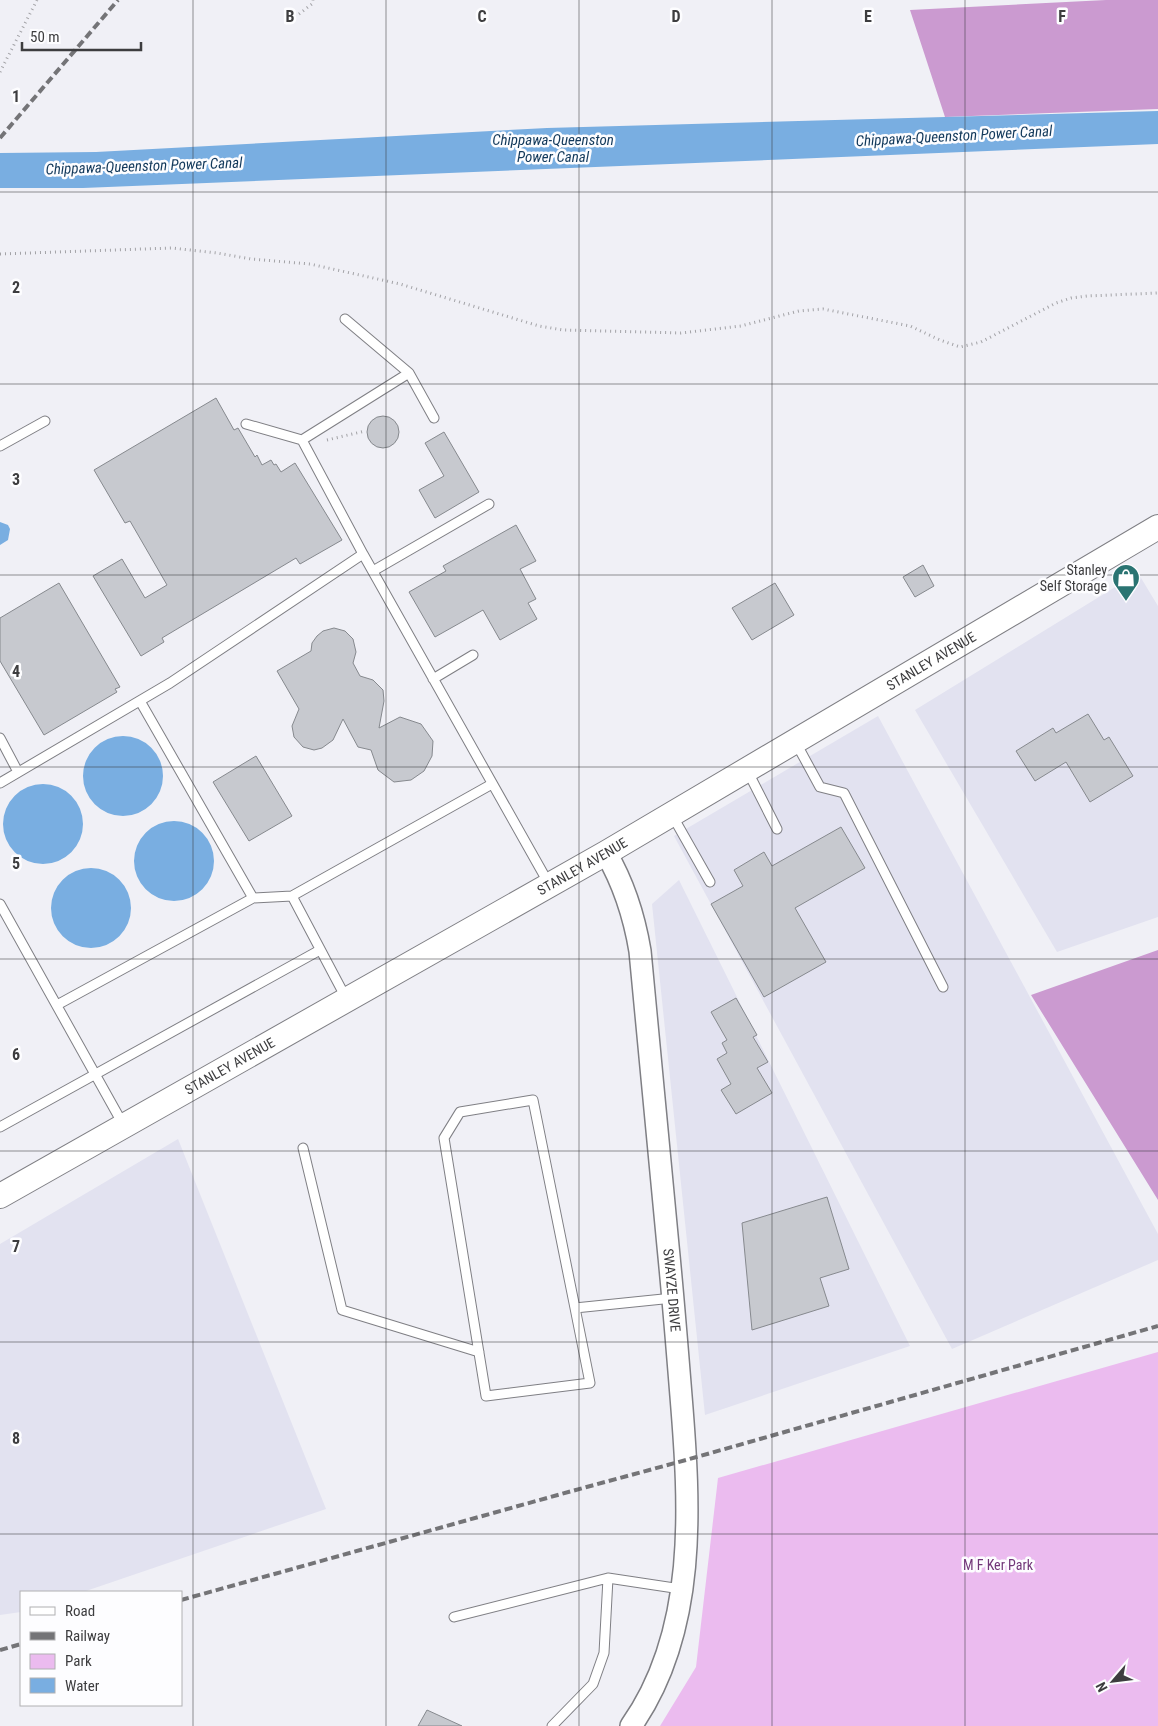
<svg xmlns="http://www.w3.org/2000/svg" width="1158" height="1726" font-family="'Roboto Condensed',sans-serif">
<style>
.built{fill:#e2e2f0}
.green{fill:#ebbbef}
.forest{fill:#cb9ad0}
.water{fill:#79aee1}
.building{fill:#c7c9cf;stroke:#86898e}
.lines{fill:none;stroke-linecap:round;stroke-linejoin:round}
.service-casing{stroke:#7f7f84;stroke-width:11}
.tertiary-casing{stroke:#7f7f84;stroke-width:24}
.secondary-casing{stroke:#7f7f84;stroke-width:26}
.path{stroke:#a2a2a6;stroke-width:3;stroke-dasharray:1 4;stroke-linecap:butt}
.service{stroke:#fff;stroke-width:9}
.tertiary{stroke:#fff;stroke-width:21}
.secondary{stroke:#fff;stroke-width:24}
.rail{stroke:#747477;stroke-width:4;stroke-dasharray:8 4;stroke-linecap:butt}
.grid{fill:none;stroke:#3d3d3f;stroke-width:1;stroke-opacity:0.55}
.labels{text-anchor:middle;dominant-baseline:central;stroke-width:5;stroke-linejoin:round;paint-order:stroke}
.poi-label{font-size:14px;fill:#3d3d3f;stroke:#fdfdff;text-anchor:end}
.street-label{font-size:14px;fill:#3d3d3f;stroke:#fdfdff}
.park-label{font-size:14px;fill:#713678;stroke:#fdfdff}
.water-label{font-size:15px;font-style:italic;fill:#12395b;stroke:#fdfdff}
.grid-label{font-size:16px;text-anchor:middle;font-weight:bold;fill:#3d3d3f;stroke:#fdfdff;stroke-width:5;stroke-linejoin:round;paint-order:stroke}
</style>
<rect width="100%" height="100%" fill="#f0f0f6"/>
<!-- built -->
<path class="built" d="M1138,573L1158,606V917L1057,952L915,710Z
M878,716L1158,1234V1260L952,1349L674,836Z
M679,880L910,1346L705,1415L652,904Z
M178,1139L326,1509L83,1592H21V1612L0,1615V1244Z"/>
<!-- green -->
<path class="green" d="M1158,1352V1726H660L696,1667L718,1478Z"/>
<!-- forest -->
<path class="forest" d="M1106,0H1158V109L945,117L910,10Z
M1158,950V1200L1031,995Z"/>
<!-- water -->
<path class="water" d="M1158,111V144L83,188H0V153L96,152L547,128Z
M0,522L8,525L10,529L8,540L0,545Z
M83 776a40 40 0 1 1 80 0a40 40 0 1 1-80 0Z
M3 824a40 40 0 1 1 80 0a40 40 0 1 1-80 0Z
M134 861a40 40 0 1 1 80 0a40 40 0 1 1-80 0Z
M51 908a40 40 0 1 1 80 0a40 40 0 1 1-80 0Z"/>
<!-- building -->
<path class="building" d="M216,398L234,430L238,428L255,457L257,455L262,465L271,460L274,465L276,464L281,472L295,463L342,540L300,564L296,558L162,638L164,642L141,656L93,576L122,559L145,598L167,585L130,521L125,523L94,470Z
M367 432a16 16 0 1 1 32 0a16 16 0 1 1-32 0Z
M444,432L479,492L435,518L419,490L444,476L425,443Z
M516,525L536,561L520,569L536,599L528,603L537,619L500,640L483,610L435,637L409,592L446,571L443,566Z
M923,565L934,586L915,597L903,577Z
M59,583L120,687L115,689L117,692L44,735L0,661V618Z
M775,583L794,615L752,640L732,608Z
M334,628L345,631L353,639L356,652L353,663L360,676L373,680L383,690L384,701L379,728L400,717L421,724L433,741L432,756L424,771L411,780L394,782L378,770L371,750L358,747L343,719L333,740L322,748L314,750L303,747L294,737L292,726L299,709L277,671L311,651L312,643L317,636L323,631Z
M1088,714L1104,740L1109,737L1133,776L1090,802L1066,762L1035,781L1016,751L1053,728L1056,733Z
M256,756L292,816L249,841L213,782Z
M841,827L865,868L795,908L826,962L764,997L711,904L743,886L734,870L764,852L772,866Z
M736,998L757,1035L753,1037L768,1062L757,1068L772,1093L736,1114L721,1090L731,1084L717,1059L727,1053L722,1043L727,1040L711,1012Z
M827,1197L849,1269L820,1278L829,1306L752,1330L742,1223Z
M427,1710L462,1726H418Z"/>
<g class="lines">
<defs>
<path id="service" d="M345,319L409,373L434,418
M246,424L302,440L363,554
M302,440L409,373
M0,446L45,421
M373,571L489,504
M433,679L473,655
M140,701L253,898L292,896
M0,738L18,772
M796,743L820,787L844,793L943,987
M747,770L777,829
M0,783L170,683L363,554L549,884
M672,815L710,882
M0,904L124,1126
M346,998L292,896L492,784
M57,1005L253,898
M0,1127L320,950
M303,1148L342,1310L479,1352
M575,1308L590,1383L486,1396L444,1138L460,1112L533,1100L575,1308L673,1298
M608,1578L681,1589
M454,1617L608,1578L604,1653L593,1684L552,1726"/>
<g id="tertiary">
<path id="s1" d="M606,853C624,884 634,915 640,951C649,1049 659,1148 668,1246C673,1296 677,1346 681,1396C690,1506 698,1631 631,1726"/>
</g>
<g id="secondary">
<path id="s2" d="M0,1196L606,853L1158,527"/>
</g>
</defs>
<!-- service casing -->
<use href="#service" class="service-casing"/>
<!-- tertiary casing -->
<use href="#tertiary" class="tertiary-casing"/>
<!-- secondary casing -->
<use href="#secondary" class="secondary-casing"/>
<!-- path -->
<path class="path" d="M299,14L312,4L313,0
M0,72L37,0
M0,254L172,248L217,253L251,259L310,264L400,284L539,326L563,330L681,333L741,326L799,311L823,309L910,326L940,340L960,347L981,342L1056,303L1071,298L1087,296L1158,293
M327,440L365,431"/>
<!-- service -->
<use href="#service" class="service"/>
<!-- tertiary -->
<use href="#tertiary" class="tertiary"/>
<!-- secondary -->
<use href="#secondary" class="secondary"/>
<!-- rail -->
<path class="rail" d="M0,138L118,0
M181,1600L572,1491L686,1460L1158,1326
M0,1650L21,1644"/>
</g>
<!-- grid -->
<path class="grid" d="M193,0V1726M386,0V1726M579,0V1726M772,0V1726M965,0V1726M0,192H1158M0,384H1158M0,575H1158M0,767H1158M0,959H1158M0,1151H1158M0,1342H1158M0,1534H1158"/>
<!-- icons -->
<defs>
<symbol id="shop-pin" viewBox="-11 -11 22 30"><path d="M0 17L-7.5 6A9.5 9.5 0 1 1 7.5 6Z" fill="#2a7472" stroke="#fdfdff"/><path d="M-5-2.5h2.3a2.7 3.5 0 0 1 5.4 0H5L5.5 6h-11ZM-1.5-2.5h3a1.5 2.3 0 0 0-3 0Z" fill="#fff"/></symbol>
</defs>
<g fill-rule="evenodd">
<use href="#shop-pin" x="1110" y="562" width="32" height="43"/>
</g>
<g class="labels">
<!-- poi labels -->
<g class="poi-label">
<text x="1107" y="570">Stanley<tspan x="1107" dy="16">Self Storage</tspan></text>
</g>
<!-- street labels -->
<g class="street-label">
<text stroke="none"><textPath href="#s2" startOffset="1074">STANLEY AVENUE</textPath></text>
<text stroke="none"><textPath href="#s2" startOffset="669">STANLEY AVENUE</textPath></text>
<text stroke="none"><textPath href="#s2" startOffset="264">STANLEY AVENUE</textPath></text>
<text stroke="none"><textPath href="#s1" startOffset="445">SWAYZE DRIVE</textPath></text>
</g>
<!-- park labels -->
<g class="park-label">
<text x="998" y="1565">M F Ker Park</text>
</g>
<!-- water labels -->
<g class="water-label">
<text transform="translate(954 136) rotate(-3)">Chippawa-Queenston Power Canal</text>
<text x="553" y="140">Chippawa-Queenston<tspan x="553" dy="17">Power Canal</tspan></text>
<text transform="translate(144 166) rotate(-2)">Chippawa-Queenston Power Canal</text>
</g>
</g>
<g class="grid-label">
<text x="290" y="22">B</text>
<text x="482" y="22">C</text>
<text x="676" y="22">D</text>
<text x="868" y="22">E</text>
<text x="1062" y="22">F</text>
<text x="16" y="102">1</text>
<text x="16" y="293">2</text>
<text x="16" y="485">3</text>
<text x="16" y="677">4</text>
<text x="16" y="869">5</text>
<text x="16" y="1060">6</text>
<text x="16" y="1252">7</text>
<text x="16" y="1444">8</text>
</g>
<!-- legend -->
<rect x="20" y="1591" width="162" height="115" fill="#fdfdff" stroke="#b0b0b2"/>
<rect x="30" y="1607" width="25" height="8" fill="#ffffff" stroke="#b0b0b2"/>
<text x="65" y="1616" font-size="15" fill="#3d3d3f">Road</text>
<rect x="30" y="1632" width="25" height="8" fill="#747477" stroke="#b0b0b2"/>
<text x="65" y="1641" font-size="15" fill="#3d3d3f">Railway</text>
<rect x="30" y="1654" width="25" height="15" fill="#ebbbef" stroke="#b0b0b2"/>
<text x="65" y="1666" font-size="15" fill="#3d3d3f">Park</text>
<rect x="30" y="1678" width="25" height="15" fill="#79aee1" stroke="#b0b0b2"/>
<text x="65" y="1691" font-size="15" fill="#3d3d3f">Water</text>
<!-- north arrow -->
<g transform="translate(1113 1681) rotate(242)" stroke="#fdfdff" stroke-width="4" paint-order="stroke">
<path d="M0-4L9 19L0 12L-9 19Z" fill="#3d3d3f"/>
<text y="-8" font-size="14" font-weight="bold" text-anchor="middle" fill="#3d3d3f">N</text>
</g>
<!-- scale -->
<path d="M22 42v8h119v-8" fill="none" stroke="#3d3d3f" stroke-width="2.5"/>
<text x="30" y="42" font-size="15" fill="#3d3d3f" stroke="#fdfdff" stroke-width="4" paint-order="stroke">50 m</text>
</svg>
